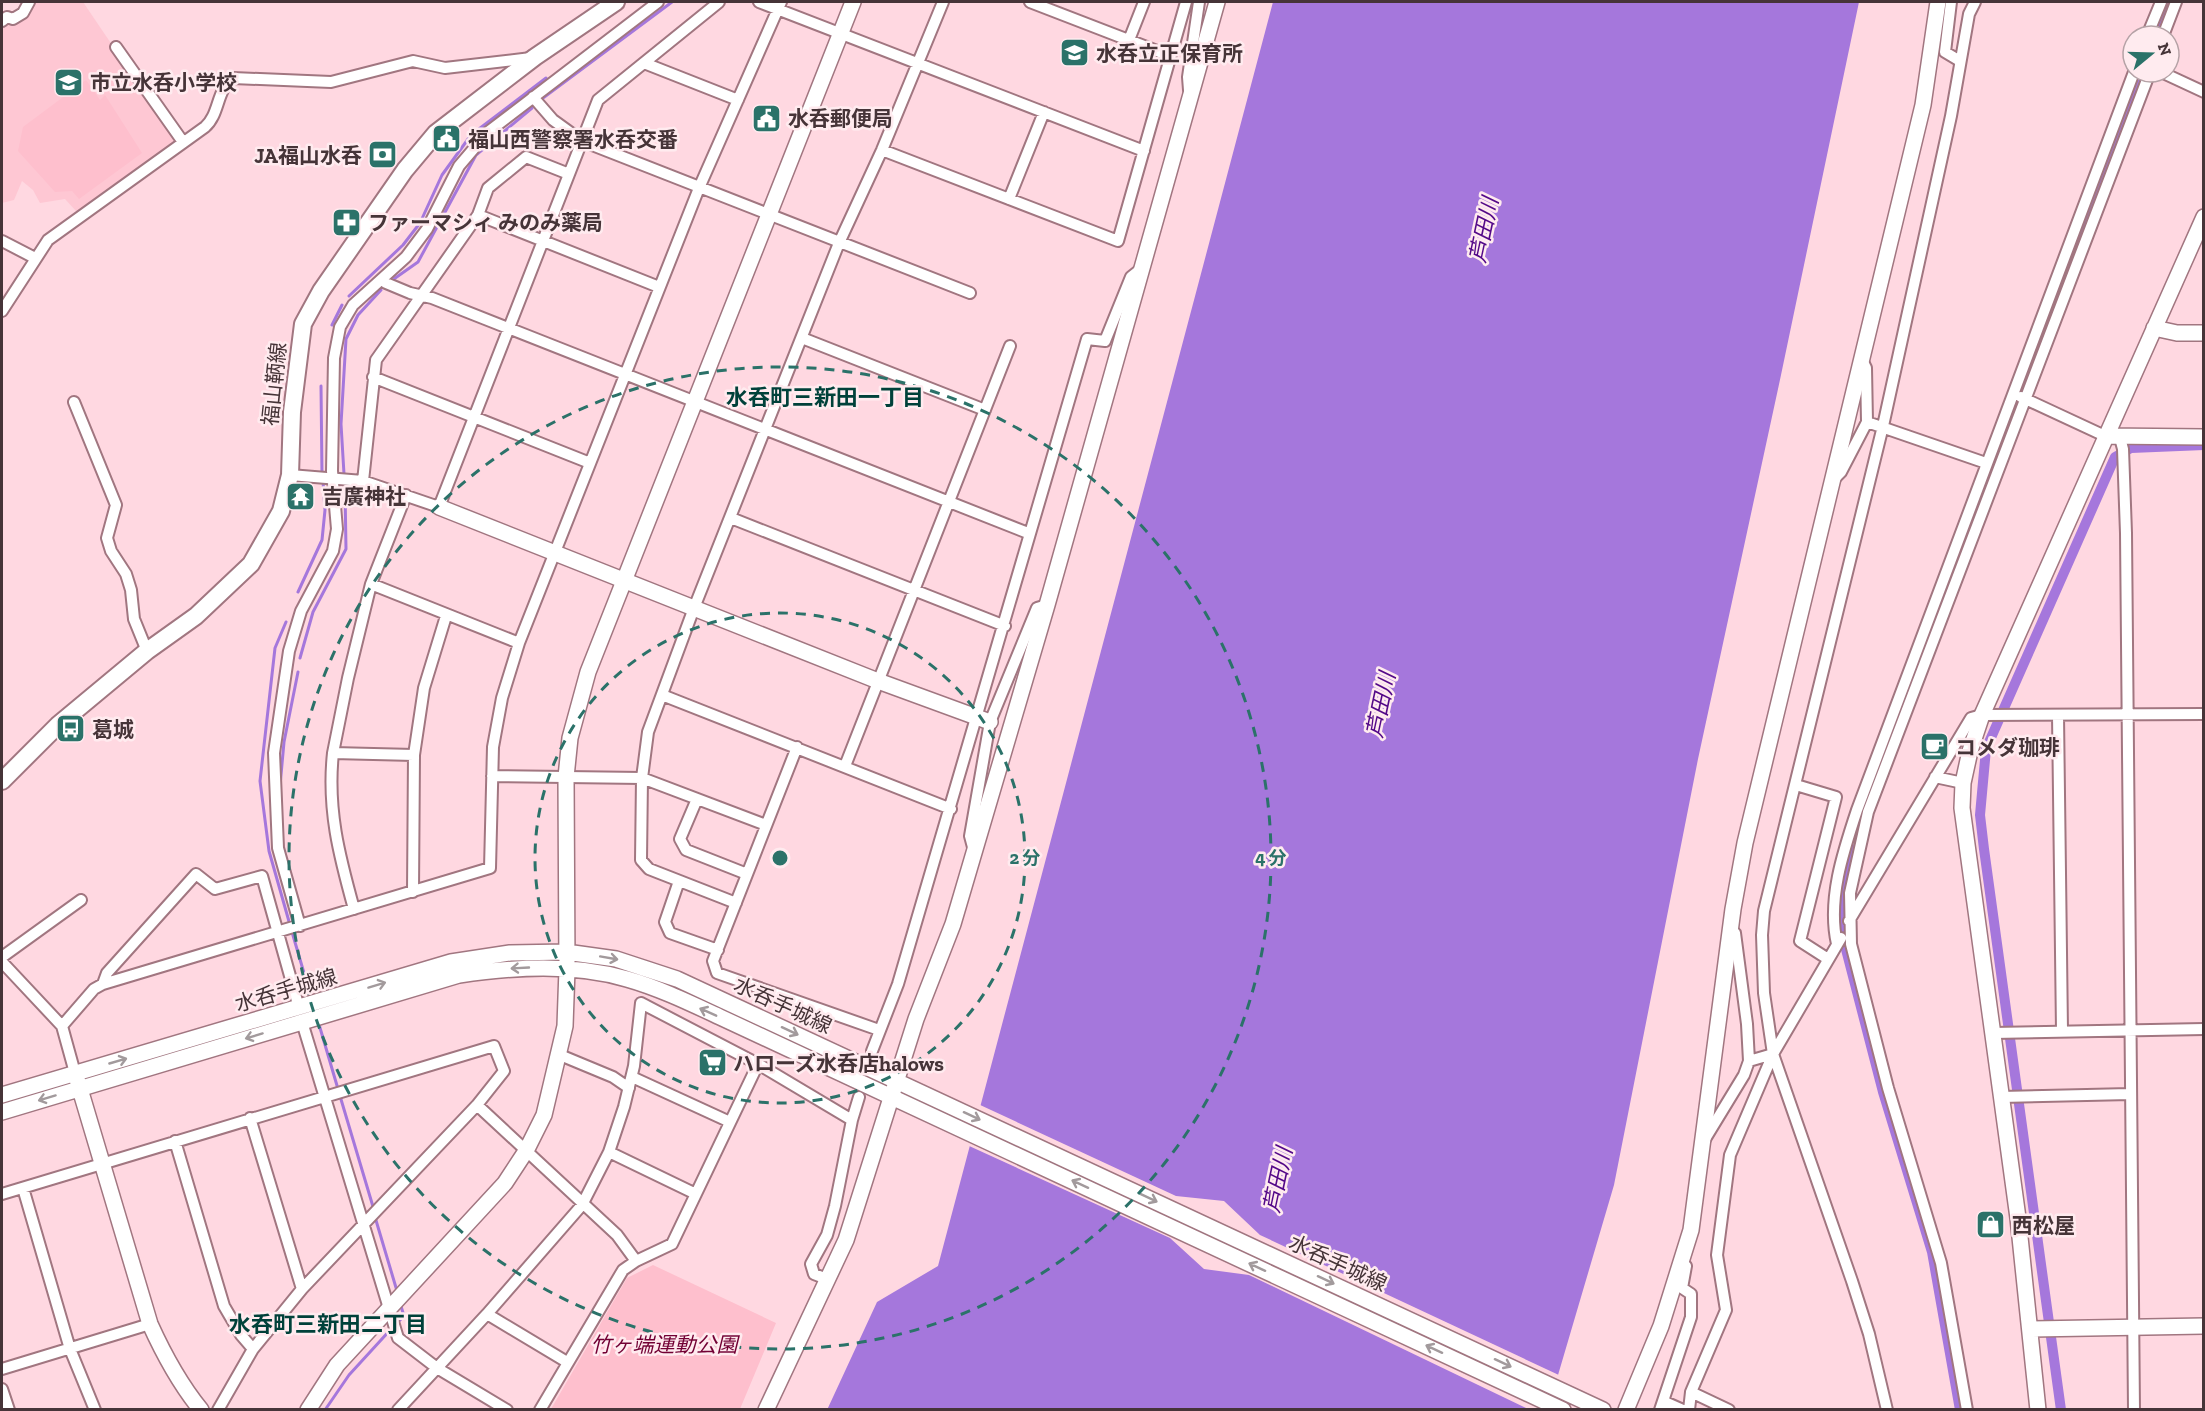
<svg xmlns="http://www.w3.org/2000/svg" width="2205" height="1411" font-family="'Zilla Slab','Noto Sans JP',serif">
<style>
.built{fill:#fec7d3}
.green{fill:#febfcd}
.water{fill:#a577dc}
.pier{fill:#ffd8e1}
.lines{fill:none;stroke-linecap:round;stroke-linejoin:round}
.stream{stroke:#a577dc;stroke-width:3}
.canal{stroke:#a577dc;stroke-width:10}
.street-tunnel{stroke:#dab7bf;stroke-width:10;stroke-dasharray:10 5;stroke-linecap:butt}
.street-casing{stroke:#a17680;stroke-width:14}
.secondary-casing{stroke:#a17680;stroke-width:18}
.primary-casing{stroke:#a17680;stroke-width:20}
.street{stroke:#fff;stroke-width:10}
.secondary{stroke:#fff;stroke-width:15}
.primary{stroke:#fff;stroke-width:16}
.oneway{stroke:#a29a9c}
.ring{fill:none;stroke:#2b7269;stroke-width:3;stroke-dasharray:10 8}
.labels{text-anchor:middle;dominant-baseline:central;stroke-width:5;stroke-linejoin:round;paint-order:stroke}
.poi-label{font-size:21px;font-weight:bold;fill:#463438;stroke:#ffebef;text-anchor:start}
.street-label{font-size:21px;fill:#463438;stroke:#ffebef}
.park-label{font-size:21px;font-style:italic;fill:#720034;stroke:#ffebef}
.water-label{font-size:22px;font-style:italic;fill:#530888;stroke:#ffebef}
.neighbourhood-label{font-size:22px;font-weight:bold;fill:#00413a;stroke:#ffebef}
.centre{fill:#2b7269;stroke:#ffebef;stroke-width:3}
.ring-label{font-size:18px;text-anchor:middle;font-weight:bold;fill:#2b7269;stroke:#ffebef;stroke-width:5;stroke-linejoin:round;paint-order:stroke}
</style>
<rect width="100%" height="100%" fill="#ffd8e1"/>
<!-- built -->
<path class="built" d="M32,2H83L175,138L174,142L77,212L65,199L40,203L33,190L22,181L14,200L2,203V26L24,17Z"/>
<!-- green -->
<path class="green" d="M86,80L100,100L105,95L142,153L79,199L72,191L55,192L18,151L23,127Z
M653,1265L776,1323L740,1409H551L627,1278Z"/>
<!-- water -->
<path class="water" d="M1273,2H1859L1781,375L1698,759L1614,1185L1548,1409L827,1410L877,1302L938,1266Z"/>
<!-- pier -->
<path class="pier" d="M978,1104L1176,1196L1224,1201L1260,1235L1561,1376L1551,1410L1528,1409L1249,1275L1204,1269L1170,1238L967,1145Z"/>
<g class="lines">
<!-- stream -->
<path class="stream" d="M543,98L672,2
M391,281L418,262L476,155L532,108
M349,296L403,245L420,223L442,175L471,135L546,78
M332,325L342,305
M321,386L322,475
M344,474L341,424L346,339L358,315L381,290
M298,592L322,540L325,510L323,481
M286,622L275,648L260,781L269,851L290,925
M300,658L313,612L346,549L345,490
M280,786L284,742L298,672
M292,932L311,997
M318,1021L338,1089
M340,1096L374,1210
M375,1217L397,1291
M397,1323L404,1316L400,1303
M325,1410L349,1375L392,1328"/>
<!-- canal -->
<path class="canal" d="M2155,36L2168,2
M2058,290L2141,72
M1894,726L1961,547
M1850,848L1841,904L1842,934L1883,1092L1932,1252L1960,1410
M2061,1410L1984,849L1980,815L1986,749L2115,457L2131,448L2204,445"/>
<!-- street-tunnel -->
<path class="street-tunnel" d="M859,1097L872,1051"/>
<defs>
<path id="street" d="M759,2L1144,151
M1030,2L1170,56
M1951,2L1945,52L1960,61
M2,21L7,17L13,19L23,13L29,2
M2147,36L2161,2
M2163,36L2176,2
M1129,40L1144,2
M116,47L183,142
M644,63L738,100
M2161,72L2204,92
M1189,90L1188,77L1199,2
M533,97L553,120L582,141L970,293
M882,150L1118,241L1186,2
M1009,199L1044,112
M478,215L659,287
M2,241L35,258
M386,283L410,293L432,298L1028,533
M2,311L48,240L205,127C220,114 216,90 233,78L331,82L413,61L445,68L531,58
M802,338L985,410
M373,377L590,463
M2021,397L2105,436
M74,402L116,505L107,538L111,551L126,574L131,590L134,619L147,651
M1867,422L1986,463
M2120,438L2123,449L2126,533L2134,1410
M290,475L363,481L439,507L598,100L719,2
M1835,478L1841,472L1867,422L1866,368L1862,360
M363,481L376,360L478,215L488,188L526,157L569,174
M406,495L371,584L348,678L333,753L414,755L424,688L446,616
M731,518L1005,626
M371,584L519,643
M662,695L951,809
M2058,715L2062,1031
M797,747L713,961L717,973L879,1030
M333,753C327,809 339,855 354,909
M845,766L1010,346
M492,776L642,778L766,825
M1935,777L1963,783
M1796,785L1836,797L1800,941L1828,959
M697,799L680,839L686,850L747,874
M974,851L970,836L990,722L1037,608L1047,605
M679,881L665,922L670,933L718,950
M413,892L414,755
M736,903L649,869L641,860L642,778L648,732L694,608L839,243L882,150L943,2
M1849,921L1971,718L1982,715L2204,714
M300,926L278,848L274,753L289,651L301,611L333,551L337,529L332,471L334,358L340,327L353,305L406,257L427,229L459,166L488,132L658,2
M1735,933L1747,1024L1749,1061
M1837,944C1827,900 1843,852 1857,810L2134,72
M2,957L81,900
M2,962L62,1026
M103,984L107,973L196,874L215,889L262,876L299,1008
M302,1022L398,1338L437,1368L507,1410
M1993,1033L2204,1029
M872,1051L898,984L1087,339L1105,341L1131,277L1141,269
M560,1055L613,1077L629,1088
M75,1073L62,1026L94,989L103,984L490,868L493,747L502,698L519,643L699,188L781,2
M632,1077L730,1122
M2001,1097L2130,1094
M250,1118L302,1289
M852,1120L859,1097
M1705,1139L1744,1075L1749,1061L1773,1054L1841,938
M175,1141L224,1306L241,1335L253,1349
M609,1152L696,1194
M23,1188L70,1349L95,1410
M2,1194L494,1046L504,1071L477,1105
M567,1362L487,1314L582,1205L609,1152L624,1107L634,1066L641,1003L758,1064L852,1120L835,1206L827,1235L811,1264L814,1274L827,1279
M2,1369L150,1324
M2,1389L9,1410
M1691,1392L1729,1410
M1665,1402L1683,1410
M218,1410L253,1349L302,1289L477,1105L617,1235L636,1261
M398,1410L487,1314
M540,1410L623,1270L636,1261L672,1244L758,1064
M1660,1410L1691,1317V1294L1682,1288L1686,1266
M1689,1410L1691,1392L1726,1310L1717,1255L1730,1155L1773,1054
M1887,1410L1869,1334L1852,1281L1773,1054L1764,993L1762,935L1764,911L1883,426L1951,116L1969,14L1975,2
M1967,1410L1941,1263L1888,1088L1851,944L1850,893L1868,812L2150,72"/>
<path id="secondary" d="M2154,328L2177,333H2204
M2105,436L2204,437
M439,507L878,681L990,722
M77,1079L150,1324C164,1355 179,1383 201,1410
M2,1095L451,962L510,953L566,952L616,959L677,979L1603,1410
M2,1112L459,975C515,967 572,963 627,979C659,988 690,1003 720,1017L1563,1410
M2032,1329L2204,1326
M308,1410L337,1365L505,1183L526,1151L544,1115L565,1026L567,969L566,777L570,738L588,672L853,2
M766,1410L846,1240L916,1019L953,924L1047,605L1217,2
M1626,1410L1661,1326L1691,1230L1733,909L1745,843L1923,105L1938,2
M2038,1410L2018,1218L1962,808L1963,783L1970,751L1982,715L2204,217"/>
<path id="primary" d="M2,781L58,725L147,651L196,616L251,564L281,511L290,475L292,412L303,324L321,291L405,170L436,133L535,57L616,2"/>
</defs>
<!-- street casing -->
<use href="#street" class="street-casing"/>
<!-- secondary casing -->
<use href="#secondary" class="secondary-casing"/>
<!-- primary casing -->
<use href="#primary" class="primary-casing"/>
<!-- street -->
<use href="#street" class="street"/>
<!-- secondary -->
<use href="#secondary" class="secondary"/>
<!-- primary -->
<use href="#primary" class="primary"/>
</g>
<!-- one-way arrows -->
<defs><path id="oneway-shaft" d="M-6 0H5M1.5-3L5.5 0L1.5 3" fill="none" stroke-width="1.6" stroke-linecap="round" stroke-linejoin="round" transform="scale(1.5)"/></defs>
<g class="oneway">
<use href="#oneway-shaft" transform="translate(609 958) rotate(10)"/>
<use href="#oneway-shaft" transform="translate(520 968) rotate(177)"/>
<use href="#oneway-shaft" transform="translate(377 985) rotate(-17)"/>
<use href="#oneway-shaft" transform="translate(708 1012) rotate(-156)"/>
<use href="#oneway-shaft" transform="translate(790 1031) rotate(25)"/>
<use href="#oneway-shaft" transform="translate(254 1036) rotate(163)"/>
<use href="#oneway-shaft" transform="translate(118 1061) rotate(-16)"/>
<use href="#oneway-shaft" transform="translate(47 1098) rotate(163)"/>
<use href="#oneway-shaft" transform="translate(972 1116) rotate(25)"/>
<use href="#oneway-shaft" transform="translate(1080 1184) rotate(-155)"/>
<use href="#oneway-shaft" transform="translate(1149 1198) rotate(25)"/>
<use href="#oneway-shaft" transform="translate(1257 1267) rotate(-155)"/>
<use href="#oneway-shaft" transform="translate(1326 1280) rotate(25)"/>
<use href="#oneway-shaft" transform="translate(1434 1349) rotate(-155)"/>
<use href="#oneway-shaft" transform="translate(1503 1363) rotate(25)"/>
</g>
<!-- distance rings -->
<g class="ring">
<circle cx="780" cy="858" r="245"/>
<circle cx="780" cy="858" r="491"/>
</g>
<!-- icons -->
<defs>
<symbol id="school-square" viewBox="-11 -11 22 22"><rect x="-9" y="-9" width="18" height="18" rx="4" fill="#2b7269" stroke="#ffebef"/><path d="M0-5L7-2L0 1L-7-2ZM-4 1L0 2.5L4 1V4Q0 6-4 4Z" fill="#fff"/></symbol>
<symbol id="civic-square" viewBox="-11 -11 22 22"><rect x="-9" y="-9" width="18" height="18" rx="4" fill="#2b7269" stroke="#ffebef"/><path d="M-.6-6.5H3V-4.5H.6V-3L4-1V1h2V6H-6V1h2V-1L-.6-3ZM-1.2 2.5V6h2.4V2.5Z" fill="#fff"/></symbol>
<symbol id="bank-square" viewBox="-11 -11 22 22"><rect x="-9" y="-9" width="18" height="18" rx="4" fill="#2b7269" stroke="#ffebef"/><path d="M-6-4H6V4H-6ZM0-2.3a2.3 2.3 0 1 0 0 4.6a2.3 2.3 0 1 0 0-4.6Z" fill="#fff"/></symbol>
<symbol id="pharmacy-square" viewBox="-11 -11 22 22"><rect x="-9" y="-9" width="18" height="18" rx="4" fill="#2b7269" stroke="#ffebef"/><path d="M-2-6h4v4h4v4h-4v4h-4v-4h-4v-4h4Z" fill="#fff"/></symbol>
<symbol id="temple-square" viewBox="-11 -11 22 22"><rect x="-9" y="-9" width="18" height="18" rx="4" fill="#2b7269" stroke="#ffebef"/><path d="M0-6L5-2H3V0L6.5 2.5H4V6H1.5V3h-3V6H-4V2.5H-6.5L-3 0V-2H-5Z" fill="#fff"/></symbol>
<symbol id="bus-square" viewBox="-11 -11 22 22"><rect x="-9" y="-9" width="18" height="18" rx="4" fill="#2b7269" stroke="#ffebef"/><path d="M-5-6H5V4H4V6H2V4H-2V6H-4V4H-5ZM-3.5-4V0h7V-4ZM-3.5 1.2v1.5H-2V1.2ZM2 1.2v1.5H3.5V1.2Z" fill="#fff"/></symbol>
<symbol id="cafe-square" viewBox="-11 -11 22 22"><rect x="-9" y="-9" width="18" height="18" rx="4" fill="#2b7269" stroke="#ffebef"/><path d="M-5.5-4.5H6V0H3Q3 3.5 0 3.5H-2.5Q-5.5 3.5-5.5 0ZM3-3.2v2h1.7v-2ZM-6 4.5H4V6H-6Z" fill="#fff"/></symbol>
<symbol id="supermarket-square" viewBox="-11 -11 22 22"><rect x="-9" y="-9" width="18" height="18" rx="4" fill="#2b7269" stroke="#ffebef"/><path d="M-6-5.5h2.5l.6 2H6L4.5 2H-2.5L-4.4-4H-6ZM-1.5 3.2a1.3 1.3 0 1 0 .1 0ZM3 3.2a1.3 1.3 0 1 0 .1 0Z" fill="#fff"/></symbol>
<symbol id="shop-square" viewBox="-11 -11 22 22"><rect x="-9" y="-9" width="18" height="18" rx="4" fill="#2b7269" stroke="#ffebef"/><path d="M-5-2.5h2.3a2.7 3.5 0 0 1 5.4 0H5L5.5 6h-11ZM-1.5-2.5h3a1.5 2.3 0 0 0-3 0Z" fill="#fff"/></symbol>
</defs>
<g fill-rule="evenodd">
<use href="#school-square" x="1058" y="36" width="33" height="33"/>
<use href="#school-square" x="52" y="66" width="33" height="33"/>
<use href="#civic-square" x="750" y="102" width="33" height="33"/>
<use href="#civic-square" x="430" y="122" width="33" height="33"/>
<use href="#bank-square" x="366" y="138" width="33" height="33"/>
<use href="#pharmacy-square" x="330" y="206" width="33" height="33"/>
<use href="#temple-square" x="284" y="480" width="33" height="33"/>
<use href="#bus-square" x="54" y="712" width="33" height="33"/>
<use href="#cafe-square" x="1918" y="730" width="33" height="33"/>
<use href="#supermarket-square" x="696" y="1046" width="33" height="33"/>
<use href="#shop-square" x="1974" y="1208" width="33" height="33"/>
</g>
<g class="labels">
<!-- poi labels -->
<g class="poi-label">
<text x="1096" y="53">水呑立正保育所</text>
<text x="90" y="82">市立水呑小学校</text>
<text x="788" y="118">水呑郵便局</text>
<text x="468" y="139">福山西警察署水呑交番</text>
<text x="362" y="155" text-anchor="end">JA福山水呑</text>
<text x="368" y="222">ファーマシィ みのみ薬局</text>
<text x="322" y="496">吉廣神社</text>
<text x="92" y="729">葛城</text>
<text x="1955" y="747">コメダ珈琲</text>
<text x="733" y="1063">ハローズ水呑店halows</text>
<text x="2012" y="1225">西松屋</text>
</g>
<!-- street labels -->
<g class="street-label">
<text transform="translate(274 384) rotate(-84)">福山鞆線</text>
<text transform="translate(286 990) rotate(-16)">水呑手城線</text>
<text transform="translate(783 1005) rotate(25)">水呑手城線</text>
<text transform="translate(1338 1263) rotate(25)">水呑手城線</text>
</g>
<!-- park labels -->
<g class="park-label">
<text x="664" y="1344">竹ヶ端運動公園</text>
</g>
<!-- water labels -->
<g class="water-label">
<text transform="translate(1484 230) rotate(-78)">芦田川</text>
<text transform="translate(1381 705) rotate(-78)">芦田川</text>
<text transform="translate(1278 1180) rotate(-78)">芦田川</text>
</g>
<!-- neighbourhood labels -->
<g class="neighbourhood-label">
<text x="825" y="397">水呑町三新田一丁目</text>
<text x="328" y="1324">水呑町三新田二丁目</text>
</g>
</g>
<circle cx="780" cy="858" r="9" class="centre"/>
<g class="ring-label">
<text x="1025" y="864">2 分</text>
<text x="1271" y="864">4 分</text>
</g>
<!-- border -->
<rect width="2205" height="1411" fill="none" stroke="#463438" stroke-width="6"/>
<!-- north arrow -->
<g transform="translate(2151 54) rotate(71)"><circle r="28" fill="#ffebef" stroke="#b5a2a6" stroke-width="1.5"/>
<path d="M0-4.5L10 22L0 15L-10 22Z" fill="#2b7269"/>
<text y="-9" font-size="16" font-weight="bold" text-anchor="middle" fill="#463438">N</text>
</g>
</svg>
